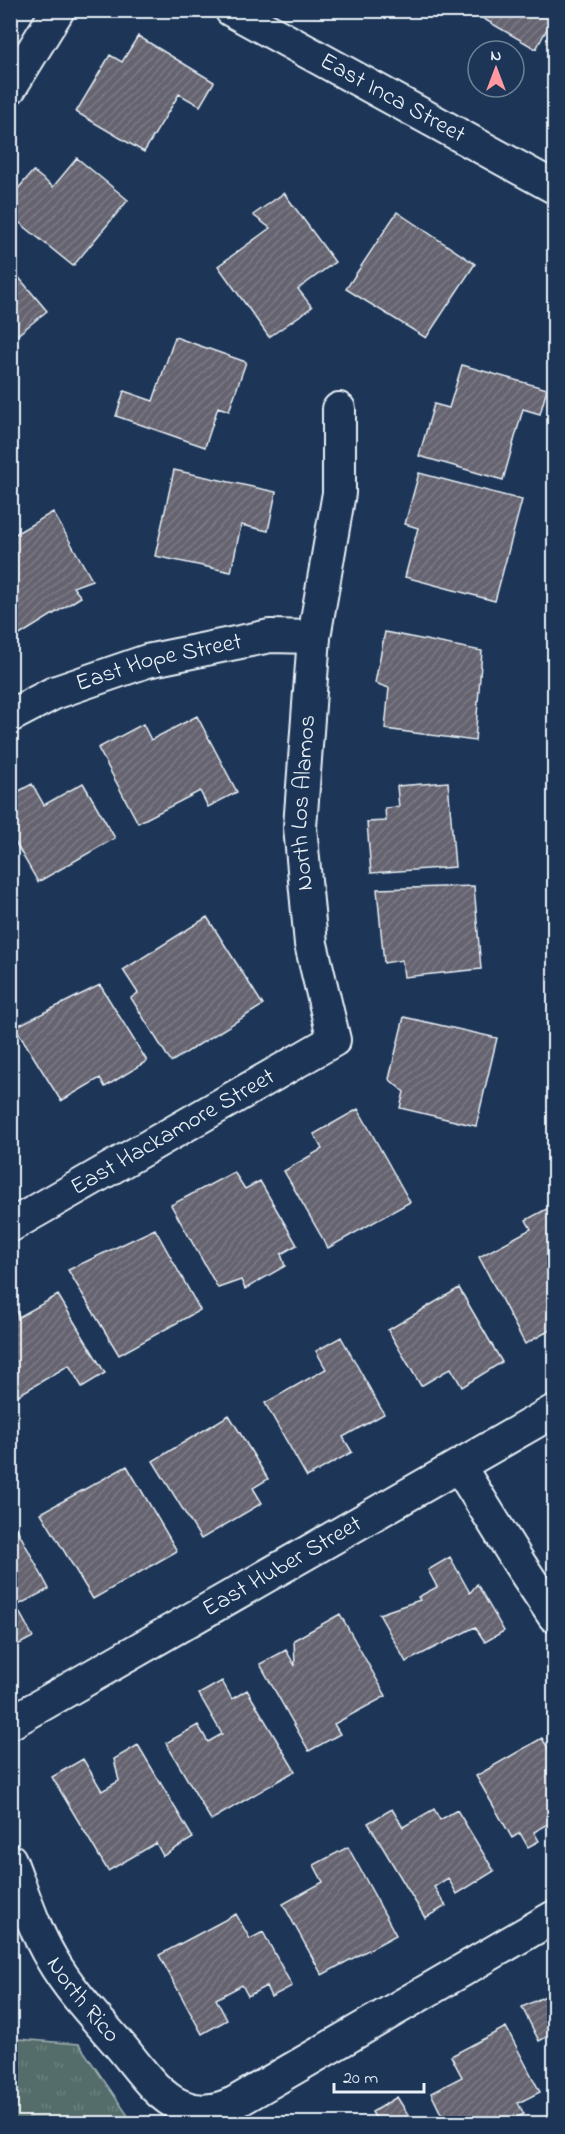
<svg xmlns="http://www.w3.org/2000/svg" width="565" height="2134" font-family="'Indie Flower',sans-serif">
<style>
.park{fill:url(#park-tufts);stroke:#9eafb1;stroke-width:1.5}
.building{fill:url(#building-hatch);stroke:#e8f1f8;stroke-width:1.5}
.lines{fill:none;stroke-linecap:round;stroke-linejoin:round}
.street-casing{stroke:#e8f1f8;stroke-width:36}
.street{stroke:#1d3557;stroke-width:32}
.labels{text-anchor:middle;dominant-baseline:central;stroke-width:4.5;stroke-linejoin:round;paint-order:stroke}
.street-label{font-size:24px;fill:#e8f1f8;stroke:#1d3557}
</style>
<defs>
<pattern id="park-tufts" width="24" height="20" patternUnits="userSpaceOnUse" patternTransform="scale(1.5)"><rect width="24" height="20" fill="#546d6a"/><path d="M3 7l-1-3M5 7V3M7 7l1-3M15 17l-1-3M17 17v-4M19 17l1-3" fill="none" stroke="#6d8280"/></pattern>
<pattern id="building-hatch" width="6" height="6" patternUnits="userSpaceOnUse" patternTransform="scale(1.5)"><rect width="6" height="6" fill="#65636f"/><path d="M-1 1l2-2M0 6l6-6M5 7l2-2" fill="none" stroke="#7b7a84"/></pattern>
</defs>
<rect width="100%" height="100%" fill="#1d3557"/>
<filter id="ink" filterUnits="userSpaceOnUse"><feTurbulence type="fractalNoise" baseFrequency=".0167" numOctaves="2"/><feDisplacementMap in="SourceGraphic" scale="12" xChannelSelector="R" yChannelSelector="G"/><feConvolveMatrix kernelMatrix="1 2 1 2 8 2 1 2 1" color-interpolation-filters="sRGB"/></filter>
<g filter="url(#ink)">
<!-- park -->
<path class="park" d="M10,2029L18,2039L79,2044L133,2123H11Z"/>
<!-- building -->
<path class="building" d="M480,10H554V16L536,49L477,15Z
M138,36L214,82L200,106L179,94L144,152L76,112L110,55L122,62Z
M77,158L128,200L73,266L10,215V198L33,171L53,187Z
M284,193L335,262L298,289L312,307L269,337L218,266L270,228L253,215Z
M397,212L475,264L426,338L346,289Z
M10,267L47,311L10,341Z
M175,337L246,362L229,411L218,407L205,447L116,416L124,391L153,401Z
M462,365L547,389L540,414L523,409L503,480L419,456L434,404L449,408Z
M174,470L276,492L268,531L241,525L231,572L155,556Z
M419,473L522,500L495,601L405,577L418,528L405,524Z
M53,512L92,580L73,587L81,597L18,636L10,623V537Z
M385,632L482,651L475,741L385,729L389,688L375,683Z
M197,716L237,792L208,807L200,791L138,823L98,748L143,724L151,740Z
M448,782L455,867L371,873L367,822L386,821L385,808L399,807L397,786Z
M83,783L115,838L38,882L10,833V796L32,784L44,805Z
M474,886L481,969L404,977L402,960L384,963L377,889Z
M207,917L263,1005L171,1062L131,998L138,993L123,970Z
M100,985L147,1061L105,1087L100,1078L61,1101L15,1027Z
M404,1017L497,1038L476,1126L400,1108L404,1092L389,1079Z
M358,1109L410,1202L328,1248L284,1171L322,1149L314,1134Z
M234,1172L245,1189L260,1181L297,1245L281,1254L285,1266L245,1289L241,1280L218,1288L171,1205Z
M554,1205V1328L525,1344L479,1257L531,1229L526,1220Z
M155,1229L200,1310L119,1355L68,1270Z
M459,1288L502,1362L462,1387L451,1368L421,1386L388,1330Z
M58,1295L105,1373L82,1387L69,1365L12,1399L10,1396V1302L19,1317Z
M341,1337L384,1414L343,1437L352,1452L307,1477L265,1403L326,1369L316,1351Z
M229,1415L268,1479L253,1488L262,1503L201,1539L153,1461Z
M127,1466L177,1551L93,1599L41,1513Z
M16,1527L49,1589L16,1606L33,1637L10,1649V1530Z
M450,1557L470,1593L477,1584L504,1631L485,1642L475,1627L406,1662L379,1614L420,1600L418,1597L437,1587L428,1570Z
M340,1614L386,1696L334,1724L340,1734L309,1751L260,1664L286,1650L295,1666L294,1640Z
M222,1681L232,1699L247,1690L295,1771L211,1820L166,1743L198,1725L208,1742L222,1734L199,1694Z
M542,1738L554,1759V1820L534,1832L539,1841L528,1847L520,1833L512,1838L476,1776Z
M138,1745L193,1838L163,1856L156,1843L108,1871L52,1777L83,1759L102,1791L119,1781L114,1759Z
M392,1809L403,1827L434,1809L440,1820L457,1810L494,1871L457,1894L448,1878L434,1887L446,1906L425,1918L368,1823Z
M348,1847L396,1935L322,1975L283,1904L323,1882L314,1865Z
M236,1914L250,1939L263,1932L292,1986L271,1997L266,1986L248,1996L242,1985L216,1999L227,2020L202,2034L159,1955Z
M554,1992V2033L539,2041L522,2007Z
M506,2027L540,2092L518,2103L524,2114L506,2124H446L431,2093L462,2077L451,2056Z
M397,2097L414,2124H379L372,2112Z"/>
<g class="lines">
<defs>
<g id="street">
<path id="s1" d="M231,10L554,187"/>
<path d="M10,88L58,10"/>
<path id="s2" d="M10,716L54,693L147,661L270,636L314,637"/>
<path id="s3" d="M10,1226L334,1040L311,944L300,827L314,637L339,493V409"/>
<path d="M459,1466L519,1563L554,1616"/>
<path id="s4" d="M10,1723L554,1411"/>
<path id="s5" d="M10,1860C23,1893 33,1927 51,1958C70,1991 97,2019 122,2048C139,2068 156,2095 181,2106C199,2114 216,2111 234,2103L554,1917"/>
</g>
</defs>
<!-- street casing -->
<use href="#street" class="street-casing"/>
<!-- street -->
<use href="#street" class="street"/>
</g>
</g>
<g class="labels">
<!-- street labels -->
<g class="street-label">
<text stroke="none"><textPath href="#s1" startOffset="184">East Inca Street</textPath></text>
<text stroke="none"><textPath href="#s2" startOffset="159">East Hope Street</textPath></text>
<text stroke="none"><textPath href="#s3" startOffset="614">North Los Alamos</textPath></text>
<text stroke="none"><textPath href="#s3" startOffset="188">East Hackamore Street</textPath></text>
<text stroke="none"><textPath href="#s4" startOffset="314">East Huber Street</textPath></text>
<text stroke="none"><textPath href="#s5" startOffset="159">North Rico</textPath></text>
</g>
</g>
<!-- margin -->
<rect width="565" height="2134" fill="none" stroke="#1d3557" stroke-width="36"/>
<rect x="18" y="18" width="529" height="2098" fill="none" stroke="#e8f1f8" stroke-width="2" filter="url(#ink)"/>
<!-- north arrow -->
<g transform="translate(496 69)"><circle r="28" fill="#1d3557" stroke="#6e8097" stroke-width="1.5"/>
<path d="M0-4.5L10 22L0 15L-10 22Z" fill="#ff9aa2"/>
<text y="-9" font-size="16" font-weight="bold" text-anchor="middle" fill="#e8f1f8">N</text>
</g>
<!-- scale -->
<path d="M334 2083v9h90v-9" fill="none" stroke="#e8f1f8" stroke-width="3"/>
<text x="343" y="2083" font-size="18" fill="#e8f1f8" stroke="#1d3557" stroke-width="4.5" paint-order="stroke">20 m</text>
</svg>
